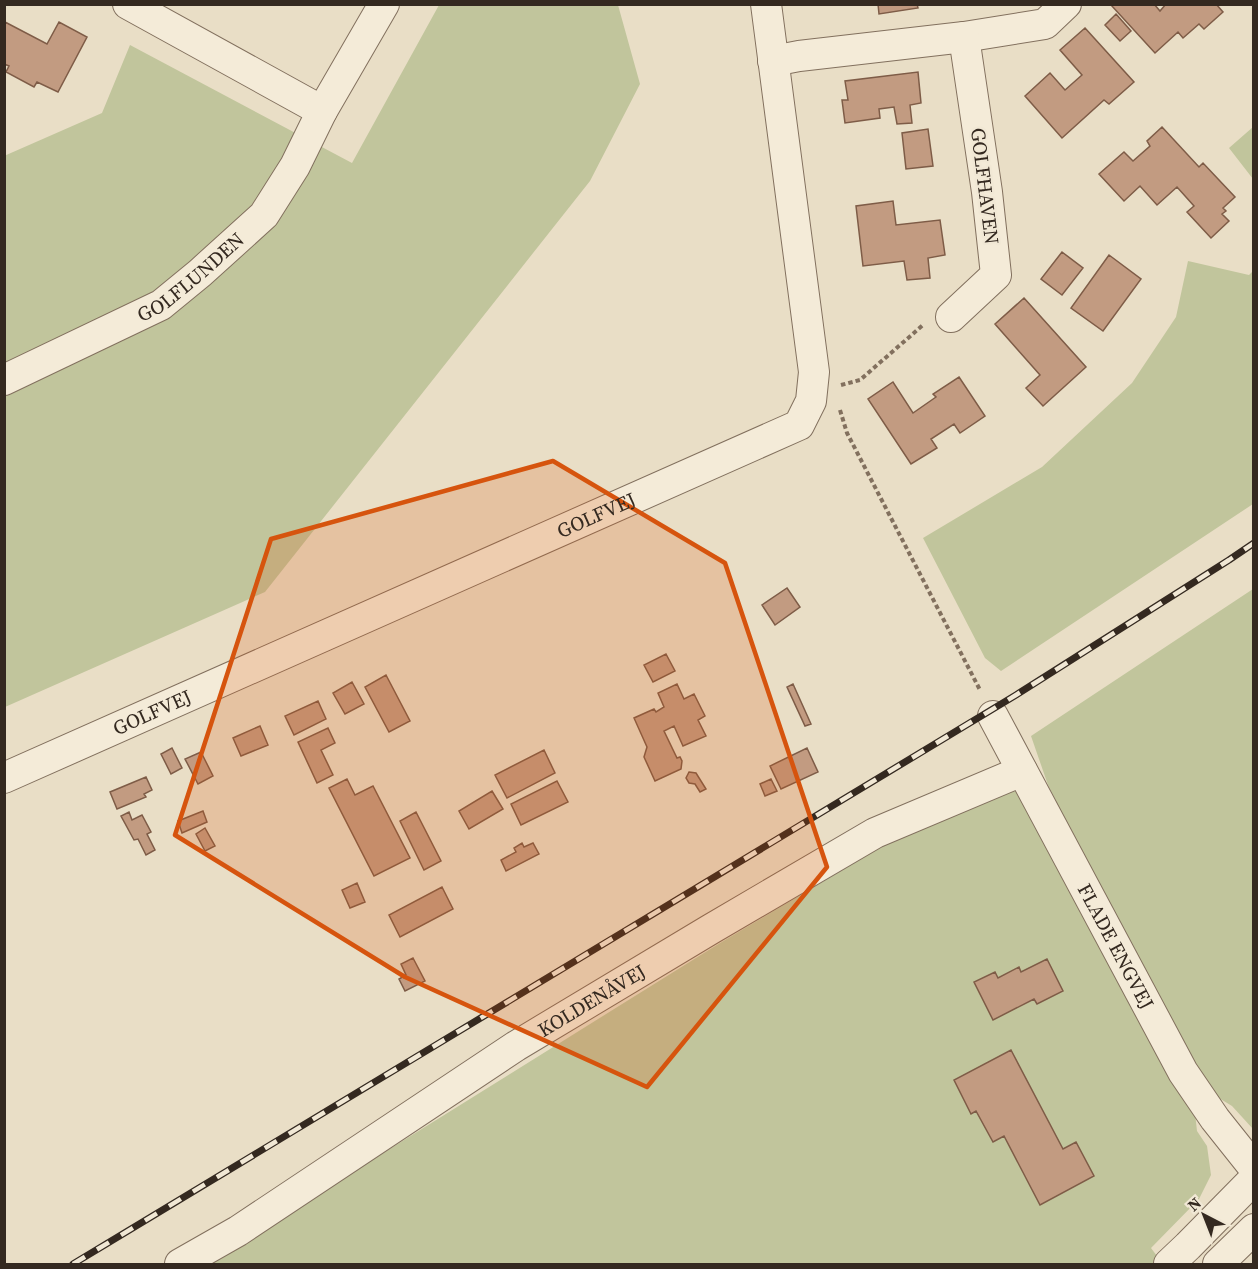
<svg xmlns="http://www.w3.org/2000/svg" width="1258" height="1269" font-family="'Source Serif 4',serif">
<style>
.green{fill:#c1c59c}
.building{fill:#c29b81;stroke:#7e5c47;stroke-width:1.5}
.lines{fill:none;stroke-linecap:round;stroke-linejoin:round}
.minor-casing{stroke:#82705e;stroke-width:32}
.path{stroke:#82705e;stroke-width:4;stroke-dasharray:4.5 3;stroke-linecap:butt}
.minor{stroke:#f4ebd8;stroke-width:30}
.rail-casing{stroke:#342920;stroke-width:7}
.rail{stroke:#f1e8d5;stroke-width:4.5;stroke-dasharray:14;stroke-linecap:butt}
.marked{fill:#d6540e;fill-opacity:0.2;stroke:#d6540e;stroke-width:4.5;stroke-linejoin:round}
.labels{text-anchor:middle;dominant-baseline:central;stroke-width:5;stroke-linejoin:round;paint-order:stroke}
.street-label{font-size:20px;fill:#342920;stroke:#f1e8d5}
</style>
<rect width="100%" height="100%" fill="#e9dec6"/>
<!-- green -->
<path class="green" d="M439,5H618L640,84L590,181L265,592L5,707L4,156L102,113L130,45L352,163Z
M1253,127V179L1229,148Z
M1188,261L1249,275L1253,271V504L1001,671L985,658L923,538L1042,467L1132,383L1176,317Z
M1253,589V1129L1232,1106L1209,1092L1178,1049L1048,785L1031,736Z
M1004,788L1024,794L1195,1113L1197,1131L1207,1146L1211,1175L1199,1199L1151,1248L1160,1260L1156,1264H205L720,943L881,847Z"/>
<!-- building -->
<path class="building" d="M878,4H917L918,8L879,14Z
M1154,4L1160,11L1166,4H1216L1223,12L1204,29L1199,24L1183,38L1178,32L1155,53L1111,5Z
M1116,14L1131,31L1120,41L1105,25Z
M5,22L47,44L59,22L87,37L58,92L37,82L34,87L6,72L9,66L4,64Z
M1085,28L1134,82L1109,104L1104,100L1062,138L1025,96L1050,73L1065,90L1082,75L1060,50Z
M918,72L921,103L910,105L912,123L897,124L894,107L879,109L880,118L845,123L842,100H848L845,81Z
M1162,127L1199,167L1203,163L1235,197L1223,208L1226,211L1222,214L1229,221L1211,238L1187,212L1194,206L1177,187L1157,205L1140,186L1124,201L1099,174L1124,152L1133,161L1150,146L1147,141Z
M928,129L933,166L906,169L902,133Z
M893,201L896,225L940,220L945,255L928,258L930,278L907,280L904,261L863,266L856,206Z
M1062,252L1083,268L1062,295L1041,279Z
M1109,255L1141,279L1103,331L1071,308Z
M1024,298L1086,367L1043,406L1026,388L1040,375L995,324Z
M959,377L985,416L960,433L954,424L931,439L937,448L911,464L868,399L893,382L913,413L936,397L933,394Z
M787,588L800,607L775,625L762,605Z
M666,654L675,671L653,682L644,665Z
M386,675L410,721L389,732L365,687Z
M352,682L364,704L345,714L333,693Z
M677,684L684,699L694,694L705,716L698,720L706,736L683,746L674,726L664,731L677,758L680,757L682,761L681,769L655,781L644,757L647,747L634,718L654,709L656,712L664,707L658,693Z
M793,684L811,724L805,726L787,687Z
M318,701L326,719L294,735L285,716Z
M260,726L268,745L241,756L233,738Z
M328,728L335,743L321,750L333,775L317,783L298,742Z
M172,748L182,768L171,774L161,754Z
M807,748L818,772L781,789L770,766Z
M544,750L555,773L507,798L495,775Z
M201,752L213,776L198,784L185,759Z
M689,772L696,773L706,789L700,792L695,784L689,783L686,778Z
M146,777L152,790L144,794L146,797L117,809L110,792Z
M347,779L355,795L373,786L410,858L374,876L329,788Z
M771,779L777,791L765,796L760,784Z
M557,781L568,802L521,825L511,804Z
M492,791L503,809L469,829L459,811Z
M203,811L207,822L182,833L178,821Z
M129,812L132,820L142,815L151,832L147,834L155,850L146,855L138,839L134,840L121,816Z
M416,812L441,861L424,870L400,821Z
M205,828L215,846L205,851L196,834Z
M522,843L524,847L533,843L539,854L506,871L501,860L516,852L514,848Z
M357,883L365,902L350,908L342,890Z
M442,887L453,909L400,937L389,915Z
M413,958L425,981L405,991L399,979L406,975L401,964Z
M1047,959L1063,991L1037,1004L1034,999L993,1020L974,982L995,972L998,978L1019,967L1021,972Z
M1011,1050L1063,1149L1076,1142L1094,1176L1040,1205L1004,1136L993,1142L976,1111L971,1114L954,1080Z"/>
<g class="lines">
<defs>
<g id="minor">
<path d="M128,4L322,111"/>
<path d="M773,61L799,56L964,37L1045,24L1066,4"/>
<path d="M951,317L996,275L987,192L964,37"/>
<path id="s1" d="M4,380L161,305L200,273L264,215L295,166L322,111L384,4"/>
<path id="s2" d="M993,716L1183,1072L1215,1119L1254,1168"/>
<path id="s3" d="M4,778L799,425L811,401L814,372L766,4"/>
<path id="s4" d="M180,1264L238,1231L516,1046L711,929L875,833L1022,771"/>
<path d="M1169,1264L1188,1246L1254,1179"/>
<path d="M1218,1264L1254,1229"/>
</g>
</defs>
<!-- minor casing -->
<use href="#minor" class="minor-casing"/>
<!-- path -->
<path class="path" d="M841,385L860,380L923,325
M840,410L847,433L980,690"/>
<!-- minor -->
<use href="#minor" class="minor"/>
<defs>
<path id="rail" d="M73,1264L1016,695L1229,560L1254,543"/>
</defs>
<!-- rail casing -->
<use href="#rail" class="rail-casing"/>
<!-- rail -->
<use href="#rail" class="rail"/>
</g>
<!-- marked area -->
<path class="marked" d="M553,461L725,563L827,867L647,1087L405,977L175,835L271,539Z"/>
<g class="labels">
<!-- street labels -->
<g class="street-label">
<text transform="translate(985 186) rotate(83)">GOLFHAVEN</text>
<text stroke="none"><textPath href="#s1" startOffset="214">GOLFLUNDEN</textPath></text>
<text stroke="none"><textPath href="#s3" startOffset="648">GOLFVEJ</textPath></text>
<text stroke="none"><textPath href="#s3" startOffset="162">GOLFVEJ</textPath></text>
<text stroke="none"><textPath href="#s2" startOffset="261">FLADE ENGVEJ</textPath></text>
<text stroke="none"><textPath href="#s4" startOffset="489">KOLDENÅVEJ</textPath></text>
</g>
</g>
<!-- border -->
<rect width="1258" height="1269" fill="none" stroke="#342920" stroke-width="12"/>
<!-- north arrow -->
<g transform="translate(1204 1215) rotate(318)" stroke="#f1e8d5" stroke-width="4.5" paint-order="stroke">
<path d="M0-4.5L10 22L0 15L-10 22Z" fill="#342920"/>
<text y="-9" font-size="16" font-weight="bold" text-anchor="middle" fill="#342920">N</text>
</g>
</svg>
